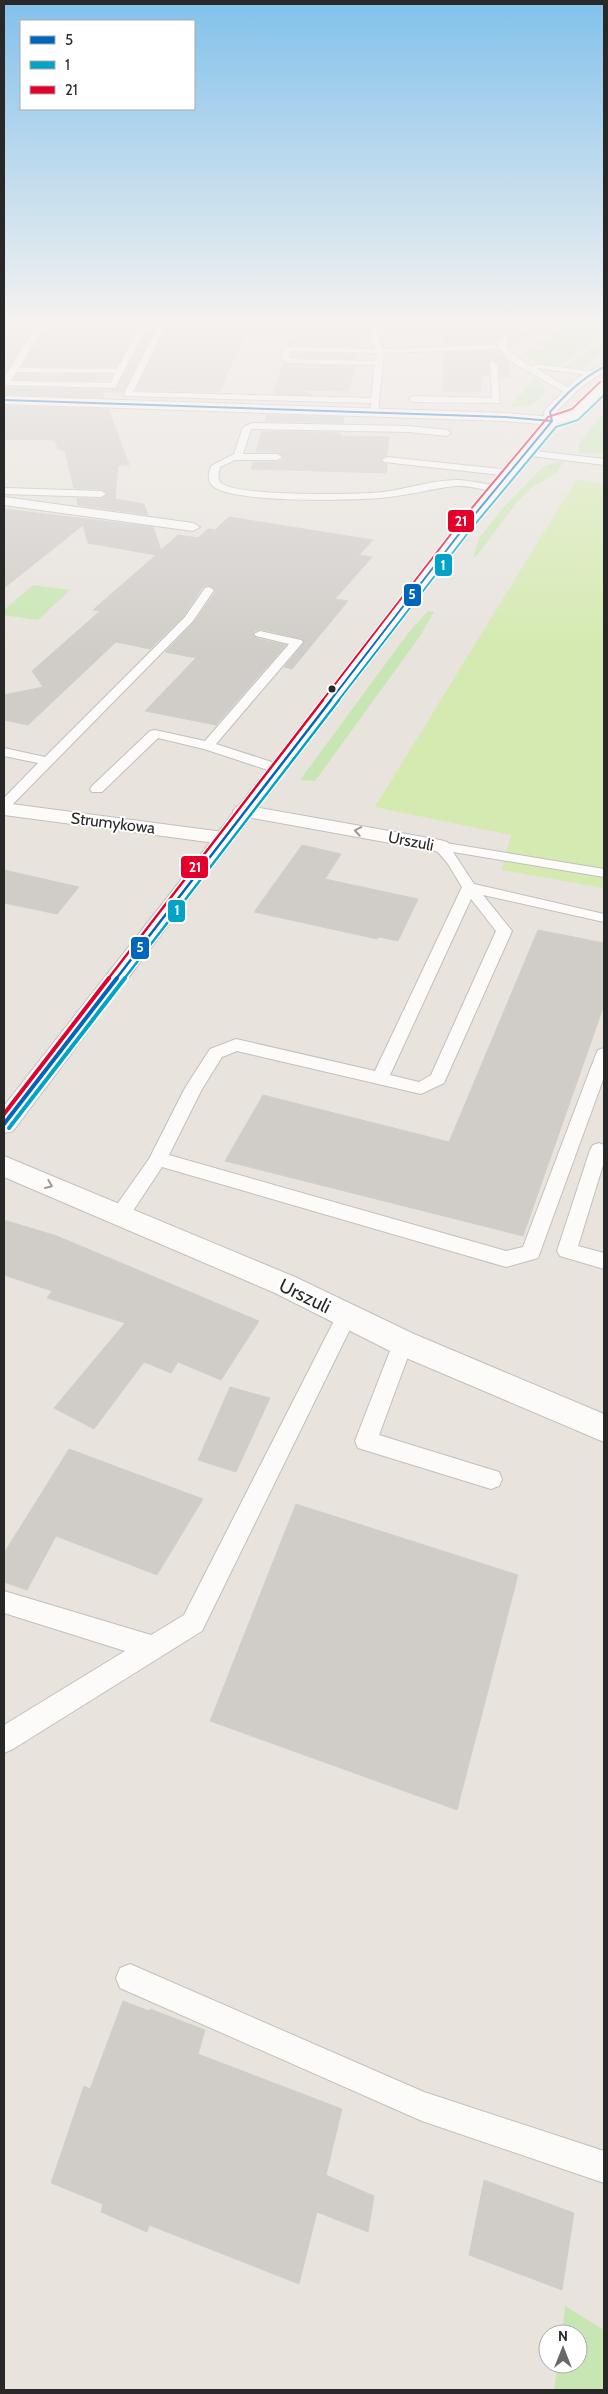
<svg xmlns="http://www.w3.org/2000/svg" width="608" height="2394" font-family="Cabin,sans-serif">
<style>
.green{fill:#c8e6b3}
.pitch{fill:#d4eab0}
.building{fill:#d0cdc9;stroke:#d2cfc9}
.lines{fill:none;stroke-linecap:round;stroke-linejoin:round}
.lane-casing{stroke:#c1bfbf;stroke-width:2}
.street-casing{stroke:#c1bfbf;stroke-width:2}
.secondary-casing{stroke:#c1bfbf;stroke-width:2}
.lane{fill:#fcfbfa;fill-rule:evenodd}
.street{fill:#fcfbfa;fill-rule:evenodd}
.secondary{fill:#fcfbfa;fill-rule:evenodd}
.bus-1-far2-casing{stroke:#fff;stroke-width:4}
.bus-1-far1-casing{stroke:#fff;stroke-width:5}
.bus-1-casing{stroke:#fff;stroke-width:8}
.bus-2-far2-casing{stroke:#fff;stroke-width:4}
.bus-2-far1-casing{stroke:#fff;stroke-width:5}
.bus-2-casing{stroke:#fff;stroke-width:8}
.bus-3-far2-casing{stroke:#fff;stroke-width:4}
.bus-3-far1-casing{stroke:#fff;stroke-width:5}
.bus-3-casing{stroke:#fff;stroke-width:8}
.bus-1-far2{stroke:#0065bd;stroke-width:2}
.bus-1-far1{stroke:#0065bd;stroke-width:2.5}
.bus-1{stroke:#0065bd;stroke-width:4}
.bus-2-far2{stroke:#02a3c6;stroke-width:2}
.bus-2-far1{stroke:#02a3c6;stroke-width:2.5}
.bus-2{stroke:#02a3c6;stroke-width:4}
.bus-3-far2{stroke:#e4002b;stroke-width:2}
.bus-3-far1{stroke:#e4002b;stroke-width:2.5}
.bus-3{stroke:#e4002b;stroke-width:4}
.oneway{stroke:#9d9c9c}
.bus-dot{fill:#282828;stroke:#fff;stroke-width:2}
.labels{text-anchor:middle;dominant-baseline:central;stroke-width:4;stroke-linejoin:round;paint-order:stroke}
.far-street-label{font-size:16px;fill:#282828;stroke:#fff}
.street-label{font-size:19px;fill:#282828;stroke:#fff}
.line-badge{stroke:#fff;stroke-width:2}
.badge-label{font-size:14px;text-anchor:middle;font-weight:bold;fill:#fff}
</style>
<rect width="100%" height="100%" fill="#e8e3dd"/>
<!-- green -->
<path class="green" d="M581,318H604V339L587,345L560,366L538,363L524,356V352C531,348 539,352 547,347L537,344L548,338L558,339L560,337L551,335L566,327L579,328L591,321Z
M604,343V351L584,367H566L592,347Z
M536,379L544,385L545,392L533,405L509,407Z
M604,413V454L579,453V443Z
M564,461L555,474L531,488L517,502L476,557H473L479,538L503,508L544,466Z
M33,585L70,590L38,620L4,615V610Z
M428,611L434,612L418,639L315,781L300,780L409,632Z
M565,2306L604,2330V2390H554L558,2364H578V2334H562Z"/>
<!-- pitch -->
<path class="pitch" d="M576,480L604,484V888L502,870L511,835L375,807Z"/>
<!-- building -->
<path class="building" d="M17,318L127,320L137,328L116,367L22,366L47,327L46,324L37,322L4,375V336Z
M172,318H252L219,392L136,390Z
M296,318H363L357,347L288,345Z
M444,318L483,324L489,321L521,327L523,332L534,329L541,330L510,348L507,343L511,339L506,335L497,339L496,343L444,345Z
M146,320L159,321L123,392H102L104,398L4,394V387L115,390L149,329Z
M499,351L508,362L510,377H500L498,362L489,360V376H480L481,392L443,391L444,353Z
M292,353L356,354L355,359L292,357Z
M283,362L289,365L354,366L349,391L301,390L313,395L274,394Z
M17,374L112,375L110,381L14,379Z
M4,406L108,409L129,465H118L115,499L144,504L148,515L78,505L77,498L101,499L108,493L101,489L74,488L65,451L58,449L55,440L4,439Z
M267,415L344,417L343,423L265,421Z
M262,431L341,433L340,436L389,437L387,455L380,460L387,464L386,473L251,469L253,462H277L284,458L277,452H256Z
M4,509L153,527L161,550L178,535L198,538L208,529L215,530L229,517L373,540L359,555L372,557L335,599L348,601L292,669L284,667L304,643L302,639L260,629L253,632L256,638L286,645L216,725L145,711L196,658L165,652L194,622L216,591L209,585L203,587L184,616L150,649L116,642L28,725L4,720V695L43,687L32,671L100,611L93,610L156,555L88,543L83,525L4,588Z
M302,845L341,854L325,879L418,899L398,941L379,937L377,939L254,912Z
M4,870L79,887L57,914L4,903Z
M538,930L604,943V1005L523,1236L225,1161L263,1095L449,1142Z
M4,1220L57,1236L259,1321L221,1380L178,1362L171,1373L144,1362L94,1429L54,1408L125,1323L47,1298L52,1291L4,1275Z
M230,1387L270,1398L236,1472L198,1460Z
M69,1449L203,1499L157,1575L56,1536L27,1590L4,1582V1553Z
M296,1504L518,1575L457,1810L210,1721Z
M123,2001L149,2011L150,2009L205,2030L198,2054L342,2109L326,2175L374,2196L368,2232L317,2212L299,2284L149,2225L147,2232L101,2212L103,2204L51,2183L84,2086L90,2089Z
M484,2180L574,2213L562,2290L469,2255Z"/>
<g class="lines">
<defs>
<path id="lane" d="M5,318H12L4,327Z
M162,318H170L133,392L371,398L375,365L289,363L280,358L285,347H288L375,349L370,338L374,318H382L378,338L383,349L498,345V341L505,337L509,339L505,343L510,352L532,367L536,364L588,371L604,370V374L588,375L536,368L572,390L573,392L569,395L510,361L500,349L384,353L378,413L374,416L370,413L371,403L125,396L124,394ZM291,351L376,353L375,361L291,359L288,357Z
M538,318H547L529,330H523V326Z
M133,319L145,322L147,328L115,388L4,385V378L38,324L45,326L19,368L117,369L139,328V325L129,321ZM16,372L115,373L111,383L11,381Z
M490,361L497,363L500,403L413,402L409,399L413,396L492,398Z
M253,423L409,426L447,430L451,433L447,436L409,432L251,429L243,454H277L282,457L277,460H235L220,467C219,472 217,477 220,482C232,497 360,495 383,492C407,489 436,479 459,480C472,481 485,484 497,486L502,489L497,492C484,490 468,485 455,486C430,489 405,496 380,498C354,500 224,504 211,484C207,478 209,473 211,466L234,454L243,427Z
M527,450L604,459V465L524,455L522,453Z
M387,457L510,470L515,473L510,476L384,462L382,460Z
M4,488L101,491L106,494L101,497L4,494Z
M209,587L214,590L193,621L9,808L4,809V798L38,763L4,756V748L45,757L185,617L205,588Z
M260,631L301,640L303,642L216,744L281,765L283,768L281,771H271L204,749L158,738L102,792H92L90,789L92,786L150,731L155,730L205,741L289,644L256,636L254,634Z
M440,842L604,869V877L453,852L474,884L604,914V922L483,895L512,931L444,1083L421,1094L237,1051L222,1057L202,1089L169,1155L506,1251L523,1247L596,1054L598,1050L604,1048V1077L538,1258L506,1267L162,1167L127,1220L120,1222L113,1220L111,1215L113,1210L149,1159L185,1088L210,1049L236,1039L375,1071L462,887L448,864L433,846ZM471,899L496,931L431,1075L419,1082L390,1075Z
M599,1143L604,1145V1162L578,1246L604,1253V1269L560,1256L557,1251L590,1150L593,1145Z
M346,1309L353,1311L356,1317L202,1631L13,1749L4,1753V1725L125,1651L4,1613V1591L151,1635L184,1615L339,1311Z
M403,1335L410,1337L413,1343L379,1435L499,1472L502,1479L499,1486L491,1489L358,1448L355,1441L393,1343L396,1337Z
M130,1964L424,2092L604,2151V2183L422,2121L120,1988L116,1978L120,1968Z"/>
<path id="street" d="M4,396L505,413L552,417L558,421L552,425L505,421L4,404Z
M4,497L193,523L200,527L193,531L4,505Z
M4,803L223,832L230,834L233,838L230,842L223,844L4,815Z
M243,805L440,840L447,842L450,846L447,850L440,852L236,815L233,811L236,807Z
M4,1156L295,1277L414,1334L604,1414V1442L392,1352L275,1293L4,1177Z"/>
<path id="secondary" d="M604,364V371L579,389L556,412L557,416L571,412L600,383L604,382V393L579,418L557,424L471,528L262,800L13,1131L4,1133V1106L461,522L545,421L544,412L546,409L577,378Z"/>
</defs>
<!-- lane casing -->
<use href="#lane" class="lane-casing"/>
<!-- street casing -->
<use href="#street" class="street-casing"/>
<!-- secondary casing -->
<use href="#secondary" class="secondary-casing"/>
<!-- lane -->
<use href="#lane" class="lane"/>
<!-- street -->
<use href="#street" class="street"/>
<!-- secondary -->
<use href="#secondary" class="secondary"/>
<defs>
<path id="bus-1-far2" d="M4,400L505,417L552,421
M552,421L550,412C566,394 582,378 604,367
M330,701L466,525L552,421"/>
<path id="bus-1-far1" d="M116,979L331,700"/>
<path id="bus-1" d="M4,1124L117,978"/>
<path id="bus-2-far2" d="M338,701L471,529L556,427L578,420L604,395"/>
<path id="bus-2-far1" d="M124,979L339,700"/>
<path id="bus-2" d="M9,1128L125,978"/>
<path id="bus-3-far2" d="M322,701L461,521L548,417L572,409L600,382"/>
<path id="bus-3-far1" d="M108,979L323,700"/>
<path id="bus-3" d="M4,1114L109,978"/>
</defs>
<!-- bus-1-far2 casing -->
<use href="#bus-1-far2" class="bus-1-far2-casing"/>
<!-- bus-1-far1 casing -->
<use href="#bus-1-far1" class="bus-1-far1-casing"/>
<!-- bus-1 casing -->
<use href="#bus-1" class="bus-1-casing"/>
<!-- bus-2-far2 casing -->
<use href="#bus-2-far2" class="bus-2-far2-casing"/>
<!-- bus-2-far1 casing -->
<use href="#bus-2-far1" class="bus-2-far1-casing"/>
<!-- bus-2 casing -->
<use href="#bus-2" class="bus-2-casing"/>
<!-- bus-3-far2 casing -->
<use href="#bus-3-far2" class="bus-3-far2-casing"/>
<!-- bus-3-far1 casing -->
<use href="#bus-3-far1" class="bus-3-far1-casing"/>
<!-- bus-3 casing -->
<use href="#bus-3" class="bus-3-casing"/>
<!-- bus-1-far2 -->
<use href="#bus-1-far2" class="bus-1-far2"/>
<!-- bus-1-far1 -->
<use href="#bus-1-far1" class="bus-1-far1"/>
<!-- bus-1 -->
<use href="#bus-1" class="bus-1"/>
<!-- bus-2-far2 -->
<use href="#bus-2-far2" class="bus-2-far2"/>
<!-- bus-2-far1 -->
<use href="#bus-2-far1" class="bus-2-far1"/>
<!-- bus-2 -->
<use href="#bus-2" class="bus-2"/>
<!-- bus-3-far2 -->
<use href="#bus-3-far2" class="bus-3-far2"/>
<!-- bus-3-far1 -->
<use href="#bus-3-far1" class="bus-3-far1"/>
<!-- bus-3 -->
<use href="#bus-3" class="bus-3"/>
</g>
<!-- one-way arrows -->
<defs><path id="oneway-chevron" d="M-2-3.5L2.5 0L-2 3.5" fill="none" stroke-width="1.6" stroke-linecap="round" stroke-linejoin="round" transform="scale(1.25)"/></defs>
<g class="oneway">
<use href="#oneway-chevron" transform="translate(358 831) rotate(-170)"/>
<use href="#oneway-chevron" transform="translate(49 1185) rotate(23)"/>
</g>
<!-- sky -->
<linearGradient id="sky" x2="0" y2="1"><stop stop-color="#82c1eb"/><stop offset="0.49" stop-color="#f5f2f0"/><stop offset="1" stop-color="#f5f2f0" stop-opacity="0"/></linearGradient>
<rect width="608" height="654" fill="url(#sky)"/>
<!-- markers -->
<circle class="bus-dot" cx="332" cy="689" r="4.5"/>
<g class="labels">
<!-- far-street labels -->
<g class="far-street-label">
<text transform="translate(113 823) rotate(7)">Strumykowa</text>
<text transform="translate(411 841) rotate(11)">Urszuli</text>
</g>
<!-- street labels -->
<g class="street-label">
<text transform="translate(305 1296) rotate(26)">Urszuli</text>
</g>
</g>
<g class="line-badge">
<rect x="447" y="509" width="28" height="24" rx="5" fill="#e4002b"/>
<rect x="434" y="553" width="19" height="24" rx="5" fill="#02a3c6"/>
<rect x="403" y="583" width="19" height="24" rx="5" fill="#0065bd"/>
<rect x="180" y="855" width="29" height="24" rx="5" fill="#e4002b"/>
<rect x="167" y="899" width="19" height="24" rx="5" fill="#02a3c6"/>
<rect x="130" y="936" width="20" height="24" rx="5" fill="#0065bd"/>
</g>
<g class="badge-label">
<text x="461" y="526">21</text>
<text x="443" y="570">1</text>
<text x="412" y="599">5</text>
<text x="195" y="872">21</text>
<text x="177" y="915">1</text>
<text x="140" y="952">5</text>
</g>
<!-- border -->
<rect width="608" height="2394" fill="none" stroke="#282828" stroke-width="10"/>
<!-- legend -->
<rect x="20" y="20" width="175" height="90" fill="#ffffff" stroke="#a9a9a9"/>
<rect x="30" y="36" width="25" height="8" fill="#0065bd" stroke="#a9a9a9"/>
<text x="65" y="45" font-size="15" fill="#282828">5</text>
<rect x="30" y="61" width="25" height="8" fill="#02a3c6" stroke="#a9a9a9"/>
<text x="65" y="70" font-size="15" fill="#282828">1</text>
<rect x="30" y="86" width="25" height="8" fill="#e4002b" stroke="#a9a9a9"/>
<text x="65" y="95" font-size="15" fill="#282828">21</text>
<!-- north arrow -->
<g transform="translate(563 2349)"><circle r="24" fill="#ffffff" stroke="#a9a9a9"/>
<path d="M0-4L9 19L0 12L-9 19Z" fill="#6b6967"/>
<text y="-8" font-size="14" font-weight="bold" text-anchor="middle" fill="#282828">N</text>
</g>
</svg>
